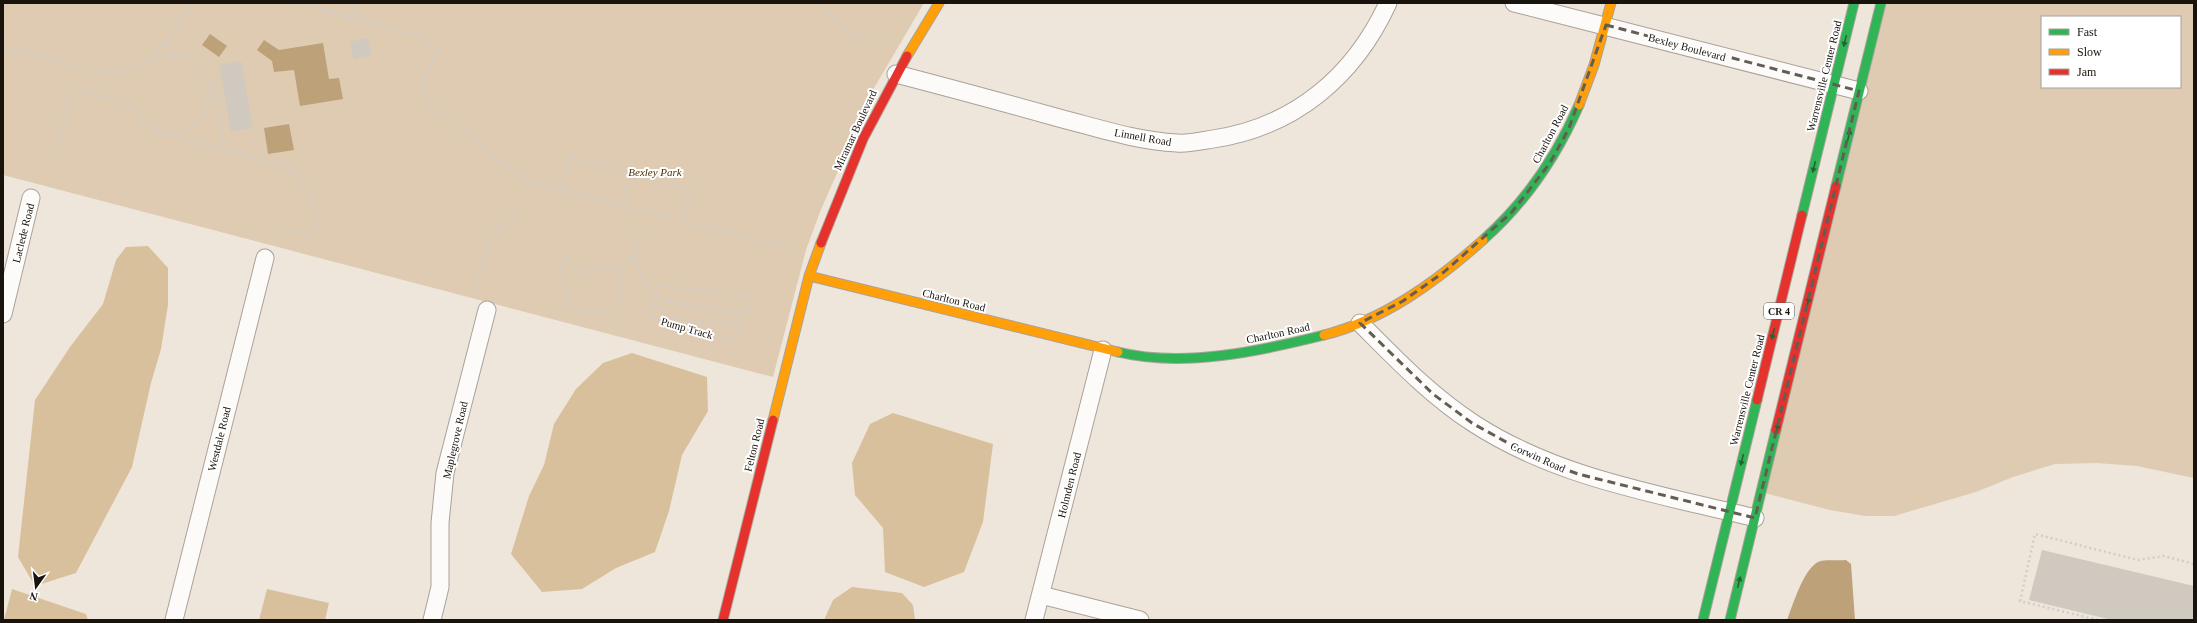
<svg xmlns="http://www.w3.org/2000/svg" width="2197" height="623" font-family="'Times New Roman',serif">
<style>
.green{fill:#decbb2;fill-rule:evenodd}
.forest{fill:#d9c09d}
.water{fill:#bda178}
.building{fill:#cfc9c0}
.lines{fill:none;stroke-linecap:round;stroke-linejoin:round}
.street-casing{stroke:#a9a29a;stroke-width:19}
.fast-casing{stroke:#a9a29a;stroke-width:11}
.slow-casing{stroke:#a9a29a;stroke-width:11}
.jam-casing{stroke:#a9a29a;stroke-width:11}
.path{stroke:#cfcdca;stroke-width:2.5;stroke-dasharray:2 3;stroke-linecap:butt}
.street{stroke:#fcfbf9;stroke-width:17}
.fast{stroke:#30b455;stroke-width:9}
.slow{stroke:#ff9f0a;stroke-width:9}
.jam{stroke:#e5322d;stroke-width:9}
.oneway{fill:#246430}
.marked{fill:none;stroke:#635d54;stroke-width:3;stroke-dasharray:8 5;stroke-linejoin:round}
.labels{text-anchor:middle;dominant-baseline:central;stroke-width:4;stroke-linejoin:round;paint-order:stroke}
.shield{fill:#fff;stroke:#5d5a55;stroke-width:1}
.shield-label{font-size:10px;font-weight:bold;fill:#18130c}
.street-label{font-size:11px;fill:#18130c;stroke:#fff}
.park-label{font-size:11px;font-style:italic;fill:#4b3002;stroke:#fff}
</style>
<rect width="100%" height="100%" fill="#eee6da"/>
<!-- green -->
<path class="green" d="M3,3H924L874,88L820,212L806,250L773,377L3,175Z
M1881,3H2194V478L2137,466L2097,463L2055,464L2013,477L1976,492L1894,516H1865L1830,510L1761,492ZM2042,17H2180V87H2042Z"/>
<!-- forest -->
<path class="forest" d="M148,246L168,268V305L161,349L151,383L132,467L76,573L35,586L18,557L35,400L70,347L103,304L116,260L126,247Z
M632,353L707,377L708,411L682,455L669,511L655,552L616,568L582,589L542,592L511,554L529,496L544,465L554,424L576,389L603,363Z
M893,413L993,444L983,522L964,572L924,587L885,572L883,528L855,495L852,463L870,424Z
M852,587L902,593L913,605L915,620H824L833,600Z
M12,589L86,614L88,620H4Z
M267,589L329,603L325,620H259Z"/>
<!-- water -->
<path class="water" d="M210,34L227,46L219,57L202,45Z
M264,40L279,50L323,43L329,79L339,78L343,99L300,106L294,70L274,72L272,61L257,50Z
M289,124L294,150L268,154L264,128Z
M1846,560L1851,564L1855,620H1787C1793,605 1803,570 1818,562C1824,559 1838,561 1846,560Z"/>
<!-- building -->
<path class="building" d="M368,38L371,55L354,59L350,42Z
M241,61L253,128L231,132L219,65Z
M2042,550L2194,586V620H2112L2029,600Z"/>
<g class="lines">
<defs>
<path id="street" d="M1514,3L1859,91
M896,74C950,88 1005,103 1059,118C1098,128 1137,141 1177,143C1188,144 1201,141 1213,139C1294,127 1354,77 1388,3
M3,314L31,198
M1360,323C1396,359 1430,395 1473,423C1557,478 1658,494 1755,518
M1041,595L1140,620
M174,620L265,258
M432,620L440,587V523L445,473L487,310
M1034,620L1103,350"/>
<path id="fast" d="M1836,186L1881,3
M1802,215L1854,3
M1483,240C1526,202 1556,158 1579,105
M1118,352C1183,368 1261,351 1324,335
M1703,620L1757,400
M1730,620L1776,430"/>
<path id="slow" d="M907,56L939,3
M1579,105L1594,65L1611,3
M809,276L1118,352
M1324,335C1384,320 1437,281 1483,240
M773,420L809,276L821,243"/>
<path id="jam" d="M821,243L863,139L907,56
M1757,400L1802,215
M1776,430L1836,186
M723,620L773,420"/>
</defs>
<!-- street casing -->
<use href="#street" class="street-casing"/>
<!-- fast casing -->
<use href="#fast" class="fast-casing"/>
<!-- slow casing -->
<use href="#slow" class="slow-casing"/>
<!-- jam casing -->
<use href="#jam" class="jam-casing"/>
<!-- path -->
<path class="path" d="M295,3L423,37L439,50C426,71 416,80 429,104L525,180L796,250
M819,3L853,35L884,47
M351,18L355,3
M164,43L179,55
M3,47L107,74C149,77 172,32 193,3
M149,61C222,29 230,145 161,131
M208,83L214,82L217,99
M224,97L217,99L225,150
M55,151L72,92L79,90C95,95 119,97 132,108C143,118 144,126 159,132L285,166C306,176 309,200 316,220C318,243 291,230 279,226
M51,187L52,183
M562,189L570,157L690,190L682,221
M622,205L630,174
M641,226L633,259L647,284L654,292
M566,258L587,274L610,266L619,268V299L613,310L594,314L573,310L569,305L561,266L562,261Z
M619,268L633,254
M473,298L489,242L496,232L519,214
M731,312L745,311L749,306L748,298L738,294L663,286L655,291V295L657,298L688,306L728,311L733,316L731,322L727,324L681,319L653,305L649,306L646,311L650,317L662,321L730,340C740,336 744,322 741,312
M2098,620L2020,601L2035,534L2138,560L2164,556L2194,564"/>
<!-- street -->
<use href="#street" class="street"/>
<!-- fast -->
<use href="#fast" class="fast"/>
<!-- slow -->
<use href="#slow" class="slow"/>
<!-- jam -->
<use href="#jam" class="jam"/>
</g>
<!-- one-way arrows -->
<defs><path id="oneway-solid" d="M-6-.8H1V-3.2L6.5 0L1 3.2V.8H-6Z"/></defs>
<g class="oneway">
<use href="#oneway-solid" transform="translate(1845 41) rotate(104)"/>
<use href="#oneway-solid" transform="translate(1849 135) rotate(-76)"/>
<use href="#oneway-solid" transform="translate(1814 167) rotate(104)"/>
<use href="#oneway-solid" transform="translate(1808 302) rotate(-76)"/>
<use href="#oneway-solid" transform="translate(1773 334) rotate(104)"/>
<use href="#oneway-solid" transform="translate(1777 429) rotate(-76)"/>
<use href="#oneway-solid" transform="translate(1742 460) rotate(104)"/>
<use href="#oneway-solid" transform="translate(1739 582) rotate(-76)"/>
</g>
<!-- marked area -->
<path class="marked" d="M1606,25L1859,91L1755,518L1578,474L1535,458L1472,423L1433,394L1360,323L1403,301L1444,272L1512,212L1550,163L1569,128Z"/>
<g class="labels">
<!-- shield labels -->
<rect class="shield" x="1764" y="303" width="30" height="16" rx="3"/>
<g class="shield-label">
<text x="1779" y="311">CR 4</text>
</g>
<!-- street labels -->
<g class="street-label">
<text transform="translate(1687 47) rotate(15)">Bexley Boulevard</text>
<text transform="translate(1824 76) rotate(-76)">Warrensville Center Road</text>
<text transform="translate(855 130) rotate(-65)">Miramar Boulevard</text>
<text transform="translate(1550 134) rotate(-62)">Charlton Road</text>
<text transform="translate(1143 137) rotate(10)">Linnell Road</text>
<text transform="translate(23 233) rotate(-76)">Laclede Road</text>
<text transform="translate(954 300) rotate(14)">Charlton Road</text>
<text transform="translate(687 328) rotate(16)">Pump Track</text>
<text transform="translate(1278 333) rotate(-12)">Charlton Road</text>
<text transform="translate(1747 390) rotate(-76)">Warrensville Center Road</text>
<text transform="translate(219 439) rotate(-76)">Westdale Road</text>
<text transform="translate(455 440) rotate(-77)">Maplegrove Road</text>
<text transform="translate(754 445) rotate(-76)">Felton Road</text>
<text transform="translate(1538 457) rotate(24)">Corwin Road</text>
<text transform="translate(1069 485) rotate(-76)">Holmden Road</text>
</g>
<!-- park labels -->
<g class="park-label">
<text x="655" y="172">Bexley Park</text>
</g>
</g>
<!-- border -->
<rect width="2197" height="623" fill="none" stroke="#18130c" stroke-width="8"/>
<!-- legend -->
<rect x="2041" y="16" width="140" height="72" fill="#ffffff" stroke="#a3a19e"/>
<rect x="2049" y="29" width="20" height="6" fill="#30b455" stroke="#a3a19e"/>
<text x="2077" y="36" font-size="12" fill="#18130c">Fast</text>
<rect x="2049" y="49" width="20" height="6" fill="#ff9f0a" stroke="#a3a19e"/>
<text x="2077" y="56" font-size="12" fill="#18130c">Slow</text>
<rect x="2049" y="69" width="20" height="6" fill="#e5322d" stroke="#a3a19e"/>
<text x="2077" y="76" font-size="12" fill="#18130c">Jam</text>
<!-- north arrow -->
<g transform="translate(36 587) rotate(194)" stroke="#ffffff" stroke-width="3" paint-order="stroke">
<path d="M0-3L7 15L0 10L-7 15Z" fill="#18130c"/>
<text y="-6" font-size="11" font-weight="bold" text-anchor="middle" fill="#18130c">N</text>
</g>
</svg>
